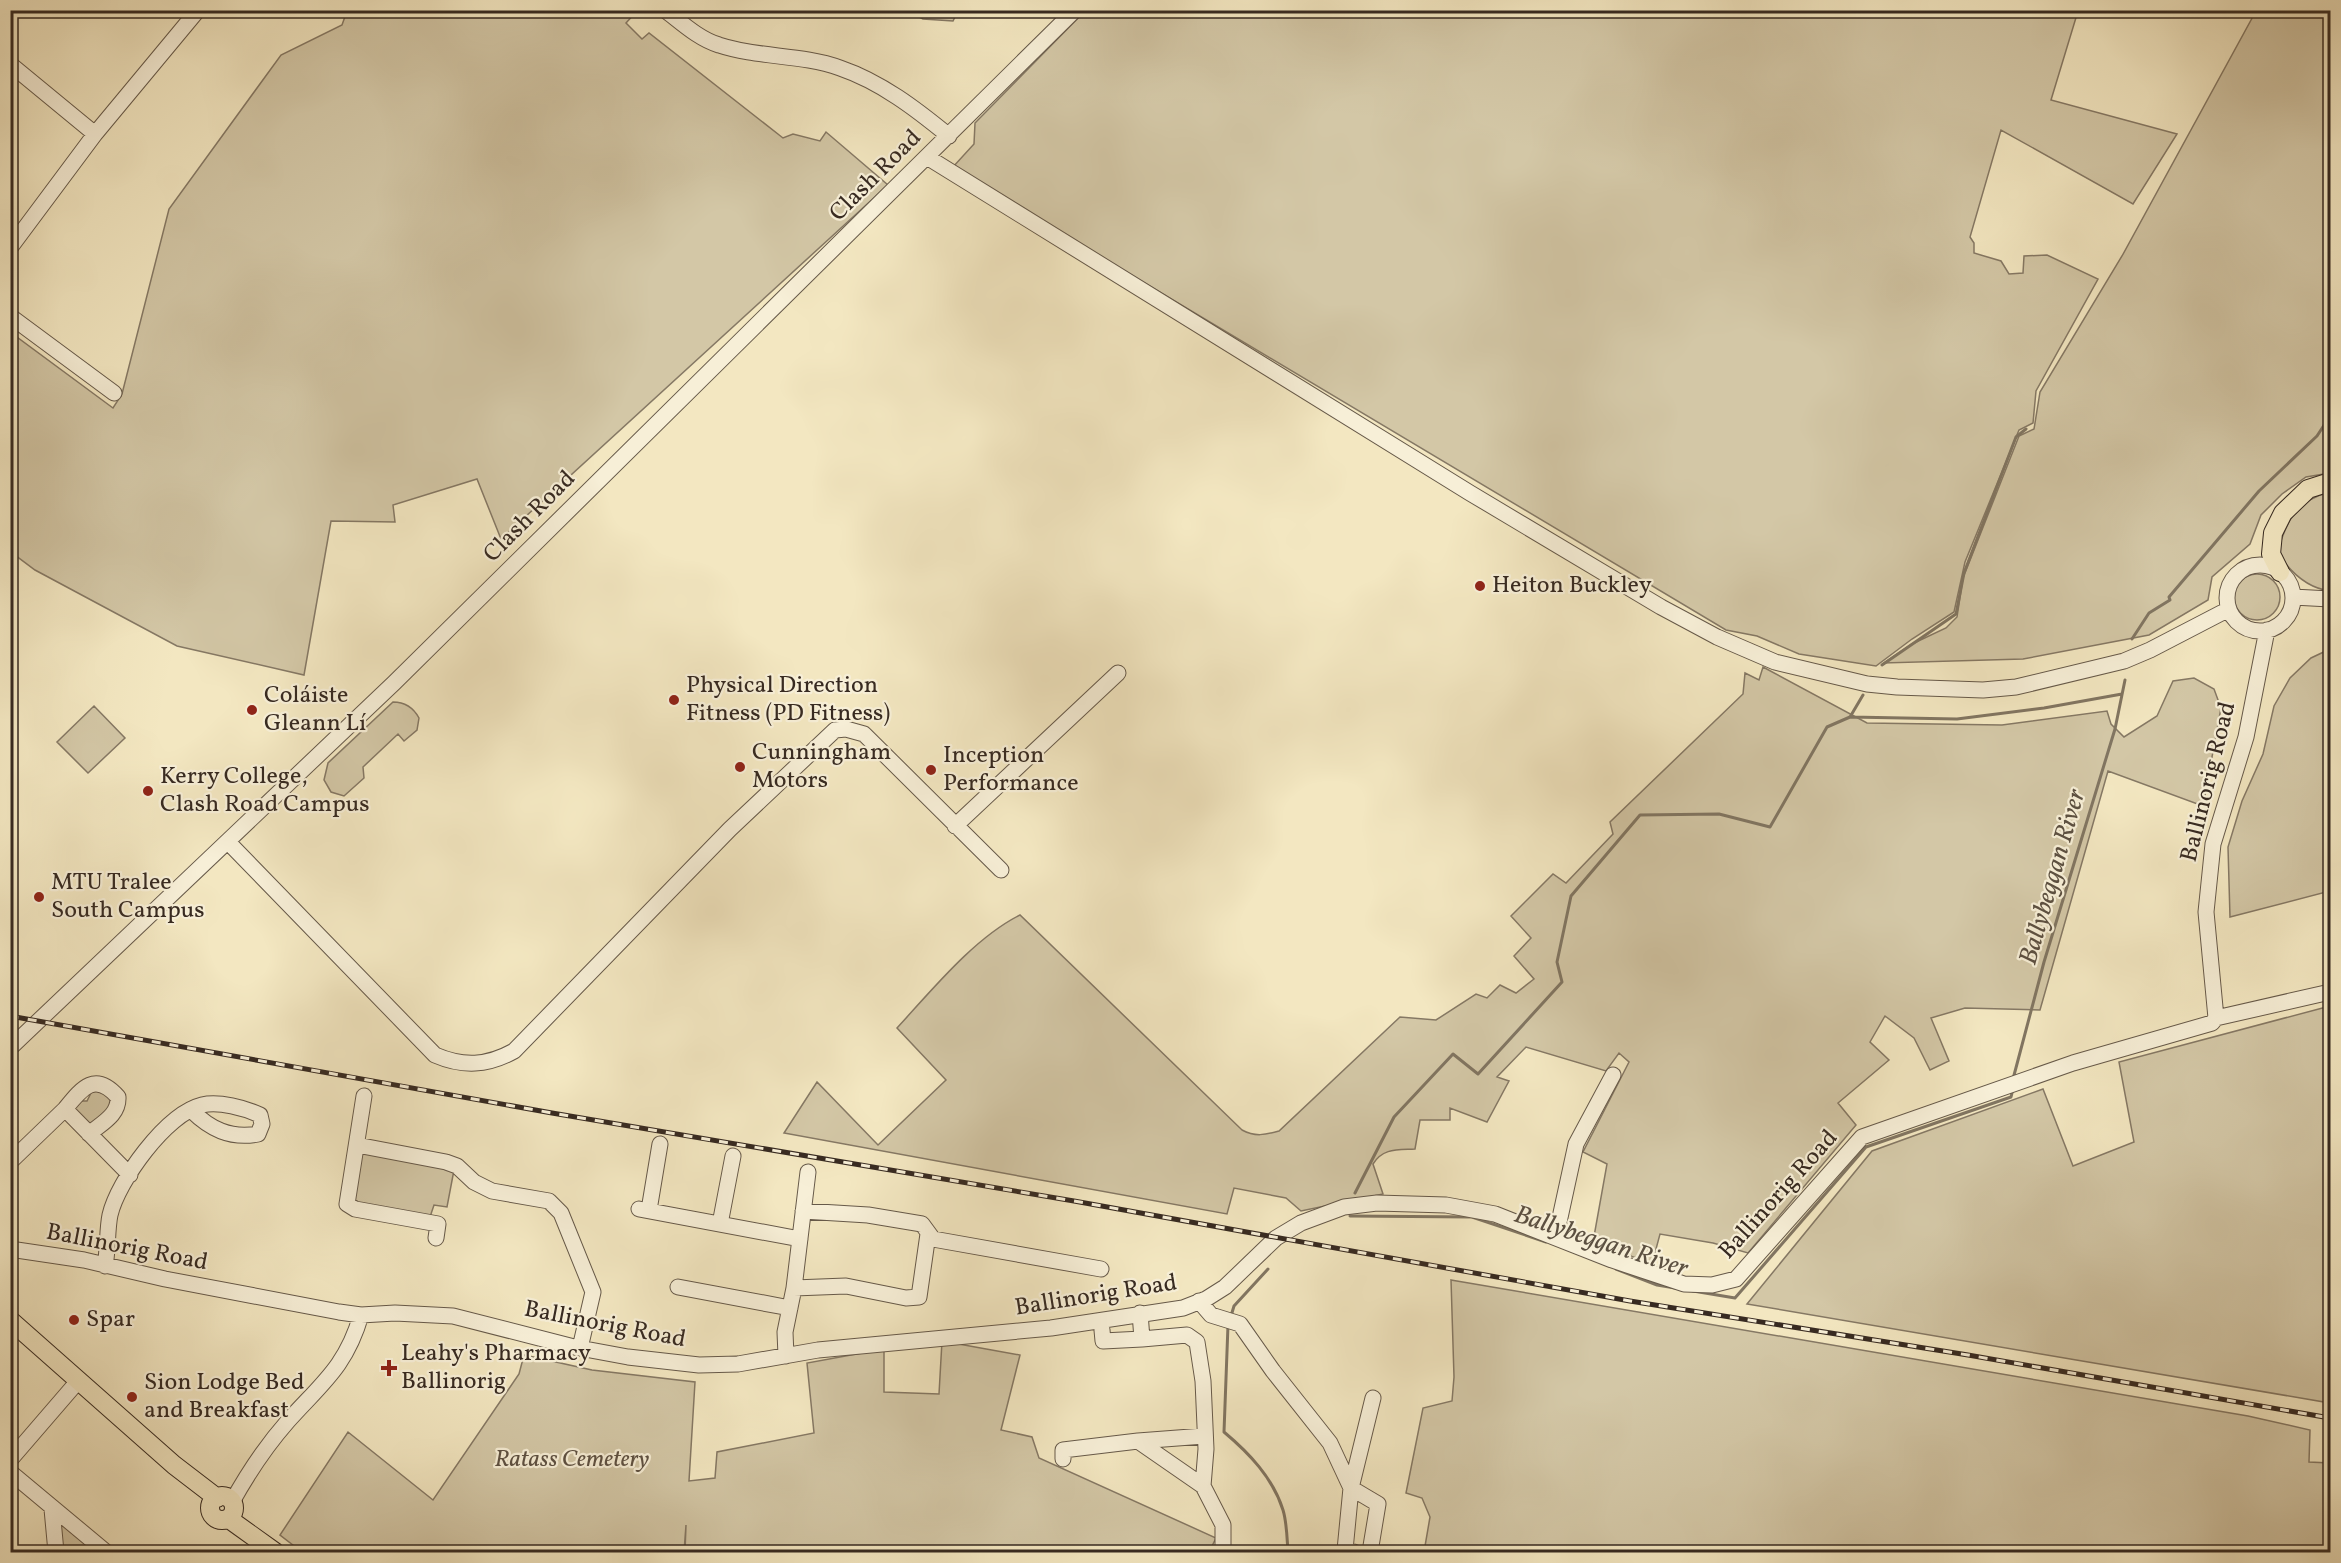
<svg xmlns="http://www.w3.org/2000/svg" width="2341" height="1563" font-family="Vollkorn,serif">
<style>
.green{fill:#d3c7a6;stroke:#857864;stroke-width:1.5}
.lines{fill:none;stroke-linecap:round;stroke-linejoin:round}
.stream{stroke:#817561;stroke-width:3}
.minor-casing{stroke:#665949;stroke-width:17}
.major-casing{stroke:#372a21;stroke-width:20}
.minor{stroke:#f7efd7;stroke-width:15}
.major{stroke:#f3e7c1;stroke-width:18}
.rail-casing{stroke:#372a21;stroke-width:5}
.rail{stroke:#f7efd7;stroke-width:3;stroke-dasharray:9;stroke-linecap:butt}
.poi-dot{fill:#8f2418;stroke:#f7efd7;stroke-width:2}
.labels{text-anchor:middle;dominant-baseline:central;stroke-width:4.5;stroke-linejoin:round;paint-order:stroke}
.street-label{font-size:24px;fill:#372a21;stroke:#f7efd7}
.poi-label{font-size:24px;fill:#372a21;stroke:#f7efd7;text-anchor:start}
.park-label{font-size:24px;font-style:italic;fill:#5e5142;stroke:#f7efd7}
.water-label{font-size:26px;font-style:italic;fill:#5c5041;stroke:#f7efd7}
</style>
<rect width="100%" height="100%" fill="#f3e7c1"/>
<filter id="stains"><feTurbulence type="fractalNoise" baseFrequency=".00333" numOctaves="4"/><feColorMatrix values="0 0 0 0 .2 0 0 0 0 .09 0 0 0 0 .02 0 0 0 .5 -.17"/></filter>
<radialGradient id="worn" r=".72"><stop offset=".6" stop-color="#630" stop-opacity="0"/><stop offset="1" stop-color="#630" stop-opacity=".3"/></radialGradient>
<!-- green -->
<path class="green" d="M1086,10L2078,11L2051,100L2177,134L2133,204L2001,130L1970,237L1974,243V253L2001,261L2009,274L2023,273L2024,256L2047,255L2098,279L2036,391L2033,423L2019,430L1965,562L1954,612L1912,639L1876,666L1799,654L1757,636L1726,630L952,168L974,144L975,123Z
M347,11H637L626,23L642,39L649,33L783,138L793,134L820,141L826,132L888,185L501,539L477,479L393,505L395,522L331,521L304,675L177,646L35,570L11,552L10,332L113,408L122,394L169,209L281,55L342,25Z
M907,11H958L953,21L923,19Z
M2256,11H2330V473L2306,477L2282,494L2261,515L2250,544L2212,577L2208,600L2149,635L2023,659L1884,663L1912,644L1946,628L1957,617L1963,578L2019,436L2034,429L2040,392L2122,256Z
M2330,492V519L2324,530L2330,544V591C2306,588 2290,572 2277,552C2288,520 2295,501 2330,492Z
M2234 597a23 23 0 1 1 46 0a23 23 0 1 1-46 0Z
M2330,649V891L2230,917L2228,847L2242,801L2263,754L2274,706L2290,678L2311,658Z
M1763,667L1867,723L2002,725L2107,711L2111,724L2124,737L2157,716L2173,681L2194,678L2214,689L2221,708L2203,806L2108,771L2040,1010L1965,1008L1931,1018L1949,1061L1930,1070L1914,1038L1885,1016L1870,1042L1889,1060L1838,1103L1856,1125L1748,1253L1713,1243L1660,1234L1652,1264L1593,1242L1607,1164L1583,1152L1629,1062L1619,1053L1606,1071L1526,1047L1497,1077L1509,1081L1487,1122L1450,1108V1120H1420L1415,1149C1397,1150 1383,1148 1373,1164L1383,1194L1301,1211L1286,1198L1234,1188L1227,1214L784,1133L817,1082L878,1145L946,1080L897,1028C932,990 974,938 1020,915L1242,1130C1255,1137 1265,1135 1279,1131L1400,1017L1436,1020L1476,994L1487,998L1500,985L1516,993L1534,979L1514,956L1531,938L1511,916L1553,874L1566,883L1613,834L1610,822L1743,694L1745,673L1759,680Z
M393,702C405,702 413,707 419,718L417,730L404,741L398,734L363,767L364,778L344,796L331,792L324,780L328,763Z
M94,706L125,738L88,773L57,742Z
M2330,1006V1403L1747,1304L1872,1151L2043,1089L2073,1166L2134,1142L2119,1062Z
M100,1088L111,1094L110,1109L93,1124L86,1123L74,1109L79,1101H87L91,1093Z
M364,1153L454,1170L447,1207L434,1205L430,1217L360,1204L354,1199L360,1156Z
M1451,1280L2248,1416L2310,1430L2309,1462L2330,1463V1552H1424L1430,1517L1422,1498L1406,1493L1423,1408L1452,1401L1454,1377Z
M942,1341L1020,1355L1001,1430L1032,1437L1039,1458L1216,1538L1209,1552H685L686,1525L684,1552H302L280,1535L348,1432L433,1500L519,1374L524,1355L592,1370L695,1382L689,1481L715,1478L717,1452L814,1433L807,1363L884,1349V1392L939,1394Z
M61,1522L103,1552H63L58,1523Z"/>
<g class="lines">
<!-- stream -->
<path class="stream" d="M2132,639L2149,613L2170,600L2169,597L2259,491L2317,436L2330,416
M1882,665L1956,614L1964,573L2016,437L2026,429
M1850,717L1957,719L2044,708L2122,694
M2013,1079L2044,962L2115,729L2125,680
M1355,1193L1394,1117L1453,1054L1478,1074L1562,982L1557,962L1571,896L1640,815L1719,814L1770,827L1827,727L1850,717L1863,695
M1350,1216L1472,1217L1546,1242
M1616,1269L1657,1285L1675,1288
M1693,1291L1735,1298L1866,1147L2011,1097L2012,1093
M1231,1316L1234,1306L1268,1269
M1228,1325L1224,1432C1249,1453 1273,1478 1283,1510C1287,1523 1287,1539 1288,1552"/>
<defs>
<path id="minor" d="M665,10C682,23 699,39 719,45C758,58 801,54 840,68C881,82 916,109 949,136
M10,64L95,134
M927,157L1470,493L1661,607L1717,637L1775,662L1867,684L1897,687L1983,690L2016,687L2124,661L2150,650L2229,609
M10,248L95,134L198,10
M10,316L114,393
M2227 598a33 33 0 1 1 66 0a33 33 0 1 1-66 0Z
M2293,597L2330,599
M955,826L1118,673
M228,842L435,1055C463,1067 487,1066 514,1051L730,829L835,730L846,729L864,734L1001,870
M2216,1018L2206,912L2213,844L2246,737L2267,630
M10,1048L394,683L1075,10
M364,1096L347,1204L355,1209L438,1224L436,1238
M65,1109C82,1088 95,1071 118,1097C119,1115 102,1123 89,1134
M357,1145L446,1162L457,1166L474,1182L492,1191L549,1201L561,1213L593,1292L580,1348
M10,1162L65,1109L130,1175
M639,1209L800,1239
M649,1210L660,1144
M803,1211L868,1215L922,1224L933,1239L1101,1269
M720,1224L733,1156
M1556,1236L1576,1144L1613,1075
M10,1249L84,1260L165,1279L339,1312L361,1315L395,1313L453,1316L574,1347L628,1357L699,1365L738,1364L818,1350L1051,1328L1183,1308L1206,1299L1225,1287L1276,1238L1301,1223L1344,1207L1377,1203L1446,1205L1495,1214L1612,1260L1684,1284L1712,1285L1736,1279L1862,1137L2073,1063L2212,1023L2216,1018L2330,992
M105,1266C108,1251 107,1229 110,1215C118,1181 166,1114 202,1105C219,1101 245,1108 260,1115L262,1124L258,1134C230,1139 210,1129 191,1110
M678,1287L790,1308
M794,1288L846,1286L906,1298L919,1297L928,1234
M1199,1301L1211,1315L1240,1324L1273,1371L1330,1443L1351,1488L1378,1504L1370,1552
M1140,1313L1142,1339L1187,1335L1197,1342L1203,1381L1206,1449L1203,1486L1223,1525V1552
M1102,1330L1103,1341L1142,1339
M786,1356L785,1332L794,1288L808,1172
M1138,1441L1204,1436
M1063,1459V1450L1138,1441L1203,1486
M10,1460L79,1380
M10,1472L106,1552
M232,1502C248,1473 266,1446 288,1421C321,1384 346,1367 361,1315
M52,1509L56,1552
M1354,1552L1345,1550L1351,1488L1373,1398"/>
<path id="major" d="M2280,572L2271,554L2273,533L2283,513L2308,489L2330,482
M10,1320L174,1465L217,1498
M210 1508a12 12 0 1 1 24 0a12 12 0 1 1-24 0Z
M229,1519L275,1552"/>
</defs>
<!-- minor casing -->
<use href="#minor" class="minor-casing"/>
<!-- major casing -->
<use href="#major" class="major-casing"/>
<!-- minor -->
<use href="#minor" class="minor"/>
<!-- major -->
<use href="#major" class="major"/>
<defs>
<path id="rail" d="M10,1016L552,1113L1074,1201L1630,1301L1968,1355L2330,1418"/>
</defs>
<!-- rail casing -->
<use href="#rail" class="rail-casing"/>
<!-- rail -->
<use href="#rail" class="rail"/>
</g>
<!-- markers -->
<g class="poi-dot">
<circle cx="1480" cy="586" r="6"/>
<circle cx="674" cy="700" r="6"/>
<circle cx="252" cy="710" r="6"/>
<circle cx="740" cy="767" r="6"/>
<circle cx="931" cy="770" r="6"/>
<circle cx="148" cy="791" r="6"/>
<circle cx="39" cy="897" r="6"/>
<circle cx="74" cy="1320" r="6"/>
<path d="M386 1359h6v6h6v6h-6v6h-6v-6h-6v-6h6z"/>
<circle cx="132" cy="1397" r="6"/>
</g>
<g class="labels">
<!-- street labels -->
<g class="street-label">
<text transform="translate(876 176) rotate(-45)">Clash Road</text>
<text transform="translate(530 517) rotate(-45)">Clash Road</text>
<text transform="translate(2209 782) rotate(-76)">Ballinorig Road</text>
<text transform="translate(1779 1195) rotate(-48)">Ballinorig Road</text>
<text transform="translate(127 1248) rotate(11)">Ballinorig Road</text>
<text transform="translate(1096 1296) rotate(-9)">Ballinorig Road</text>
<text transform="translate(605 1325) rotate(11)">Ballinorig Road</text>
</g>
<!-- poi labels -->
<g class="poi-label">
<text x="1492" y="586">Heiton Buckley</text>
<text x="686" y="686">Physical Direction<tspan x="686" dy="28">Fitness (PD Fitness)</tspan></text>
<text x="264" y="696">Coláiste<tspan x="264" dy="28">Gleann Lí</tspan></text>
<text x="752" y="753">Cunningham<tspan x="752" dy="28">Motors</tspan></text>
<text x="943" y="756">Inception<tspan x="943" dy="28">Performance</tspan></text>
<text x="160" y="777">Kerry College,<tspan x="160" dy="28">Clash Road Campus</tspan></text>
<text x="51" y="883">MTU Tralee<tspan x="51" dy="28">South Campus</tspan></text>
<text x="86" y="1320">Spar</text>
<text x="401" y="1354">Leahy's Pharmacy<tspan x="401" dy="28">Ballinorig</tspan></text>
<text x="144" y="1383">Sion Lodge Bed<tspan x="144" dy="28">and Breakfast</tspan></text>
</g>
<!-- park labels -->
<g class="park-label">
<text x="572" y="1460">Ratass Cemetery</text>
</g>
<!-- water labels -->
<g class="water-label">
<text transform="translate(2053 877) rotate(-74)">Ballybeggan River</text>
<text transform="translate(1601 1242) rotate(18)">Ballybeggan River</text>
</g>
</g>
<!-- margin -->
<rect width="2341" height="1563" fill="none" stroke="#f3e7c1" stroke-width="36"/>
<rect x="12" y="12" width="2317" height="1539" fill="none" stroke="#372a21" stroke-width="3"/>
<rect x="18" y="18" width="2305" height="1527" fill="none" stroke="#372a21" stroke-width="1.5"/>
<rect width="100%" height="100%" filter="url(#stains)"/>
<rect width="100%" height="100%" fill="url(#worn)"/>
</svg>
